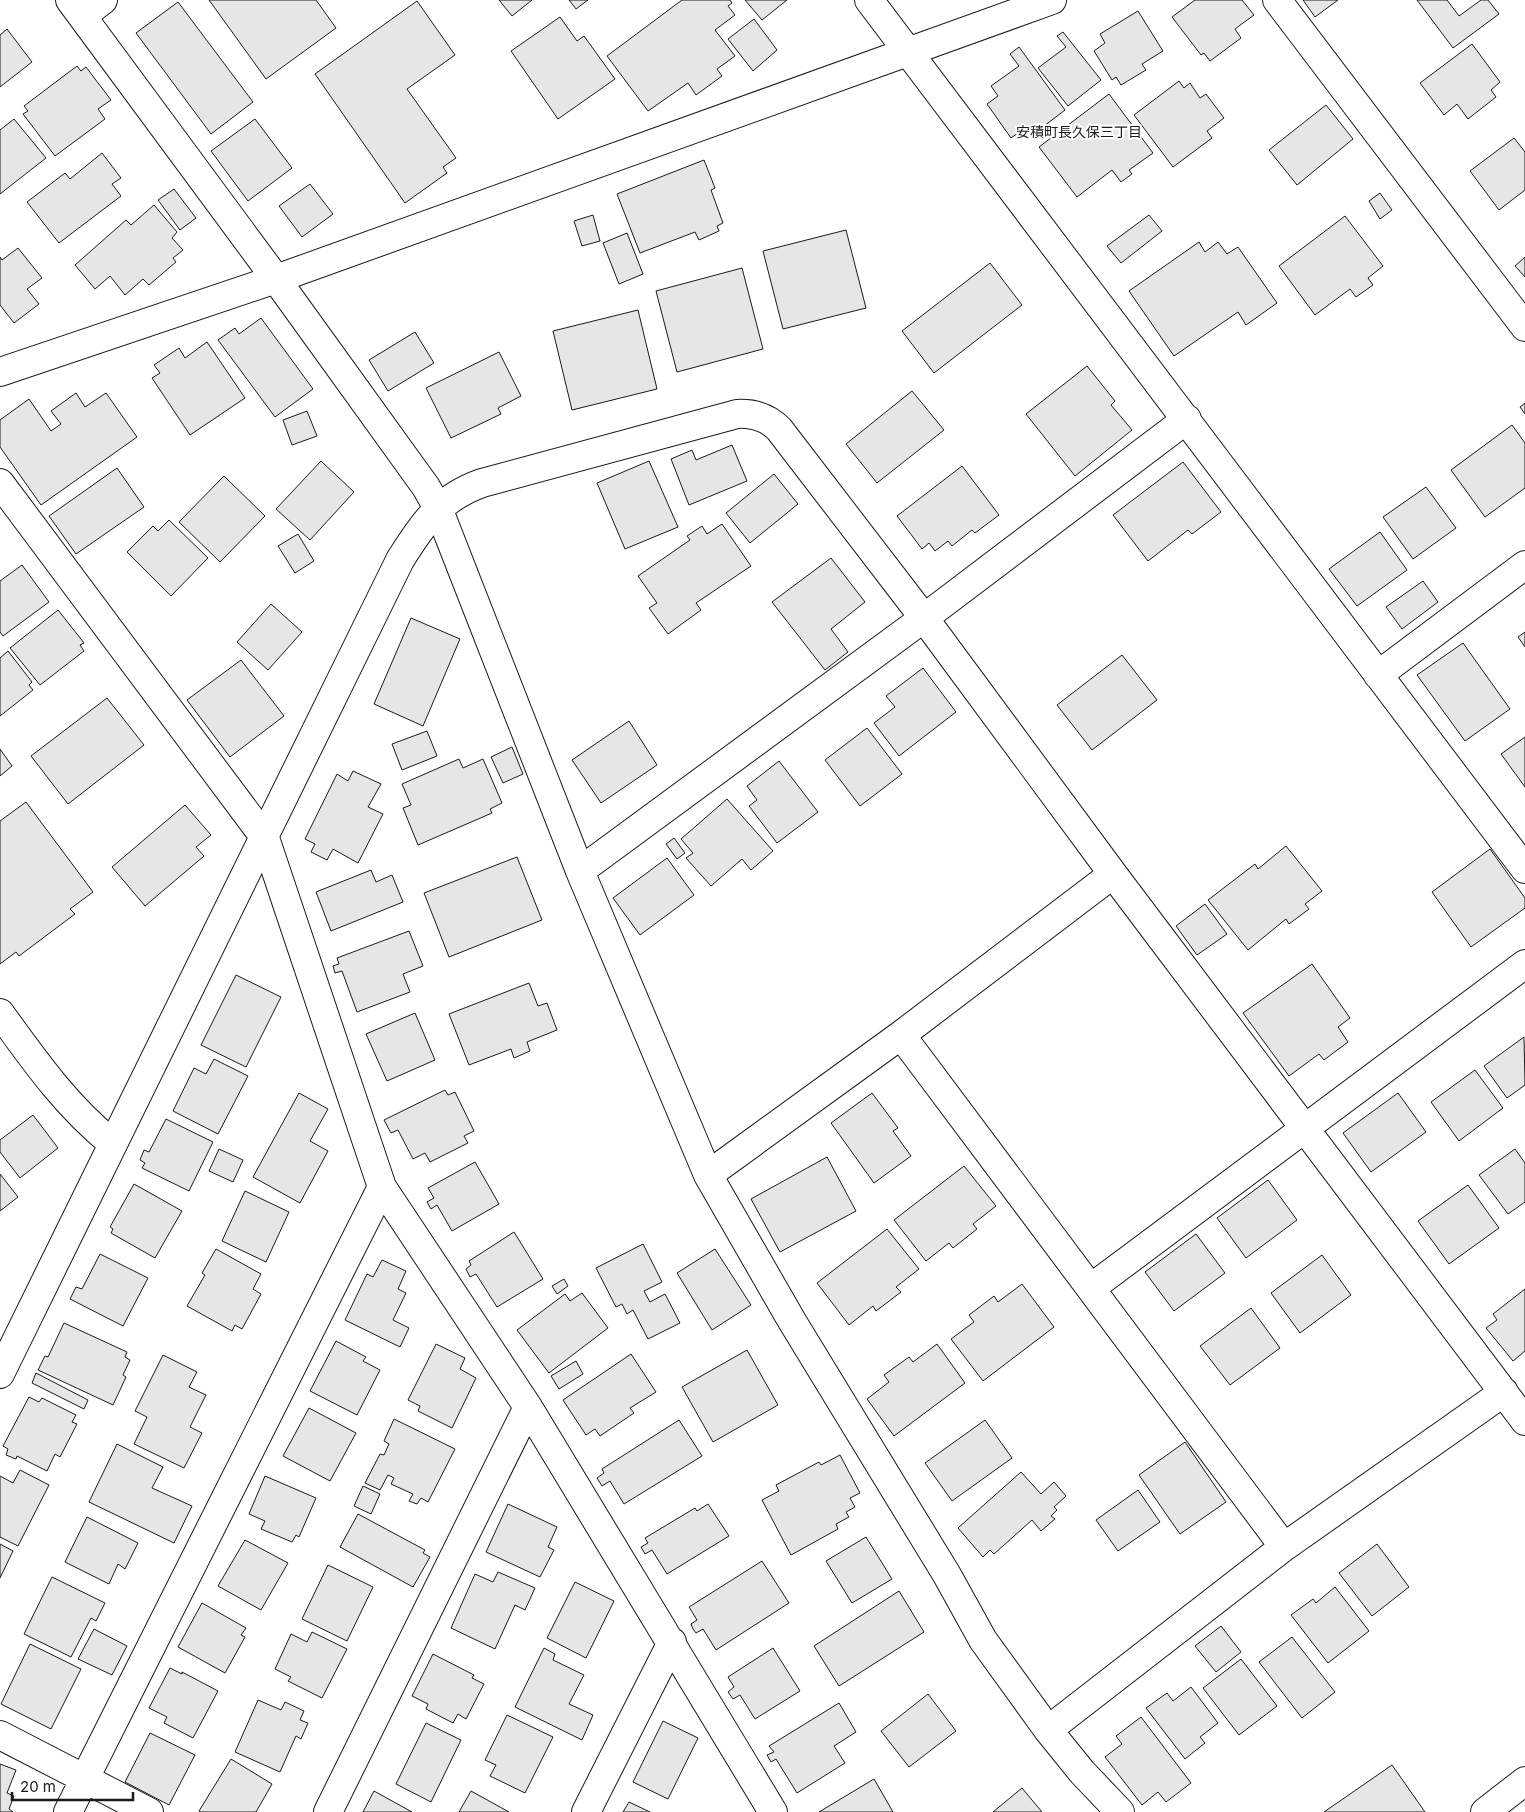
<svg xmlns="http://www.w3.org/2000/svg" width="1525" height="1812" font-family="Inter,'Noto Sans JP',sans-serif">
<style>
.building{fill:#e6e6e6;stroke:#1a1a1a}
.lines{fill:none;stroke-linecap:round;stroke-linejoin:round}
.street-casing{stroke:#1a1a1a;stroke-width:30}
.secondary-casing{stroke:#1a1a1a;stroke-width:30}
.street{stroke:#fff;stroke-width:28}
.secondary{stroke:#fff;stroke-width:28}
.labels{text-anchor:middle;dominant-baseline:central;stroke-width:4;stroke-linejoin:round;paint-order:stroke}
.neighbourhood-label{font-size:14px;fill:#1a1a1a;stroke:#fff}
</style>
<rect width="100%" height="100%" fill="#fff"/>
<!-- building -->
<path class="building" d="M209,0H316L336,28L266,79Z
M499,0H532L512,16Z
M569,0H588L576,9Z
M682,0H730L732,3L728,6L735,15L715,30L735,56L717,69L722,76L696,95L688,83L648,111L607,56Z
M745,0H787L762,20Z
M1195,0H1242L1254,15L1235,29L1241,38L1210,61L1204,53L1201,55L1172,17Z
M1303,0H1338L1315,17Z
M1417,0H1447L1459,16L1481,0H1488L1499,14L1453,48Z
M417,1L455,55L407,89L456,158L443,167L447,173L405,203L315,74Z
M178,2L253,102L211,134L136,33Z
M1138,11L1163,51L1142,64L1146,70L1121,85L1116,77L1112,80L1094,51L1105,43L1100,34Z
M560,17L577,41L584,36L615,79L558,119L511,51Z
M754,19L777,50L753,71L728,39Z
M7,29L32,62L0,87V35Z
M1063,32L1101,80L1068,106L1038,68L1066,47L1057,36Z
M1472,44L1500,82L1491,90L1496,97L1468,119L1457,104L1444,115L1420,83Z
M1019,47L1065,110L1031,136L1025,128L1011,138L987,104L998,96L991,86L1019,66L1010,54Z
M77,66L81,71L86,67L111,100L98,109L105,119L55,156L23,114L28,111L24,106Z
M1179,81L1184,88L1190,83L1200,98L1206,94L1224,118L1207,131L1212,138L1173,167L1134,115Z
M1109,94L1153,153L1129,170L1132,174L1121,182L1112,170L1077,197L1039,147Z
M1326,105L1353,139L1297,185L1269,150Z
M14,119L46,158L0,194V130Z
M255,119L292,168L248,201L211,151Z
M1514,138L1525,152V190L1499,210L1470,171Z
M102,153L121,178L112,184L121,196L59,243L27,202L65,173L70,179Z
M704,160L715,188L711,190L723,223L717,226L719,231L699,240L695,232L640,253L617,194Z
M310,184L333,214L302,237L279,206Z
M174,189L196,218L180,230L158,200Z
M1380,193L1392,210L1380,219L1369,201Z
M154,205L177,232L172,238L183,250L173,258L176,262L149,285L143,279L125,295L110,276L95,289L75,265L126,220L131,225Z
M593,215L600,241L582,246L574,221Z
M1149,215L1162,231L1121,263L1107,246Z
M1345,216L1383,266L1368,278L1373,285L1356,297L1350,289L1315,315L1279,266Z
M846,230L866,308L783,329L763,251Z
M627,233L643,274L619,284L603,243Z
M1199,242L1205,252L1218,242L1227,254L1238,247L1277,303L1246,325L1238,312L1174,356L1129,291Z
M18,248L42,278L27,289L39,304L14,323L0,305V257L2,260Z
M1525,257V277L1515,266Z
M990,263L1022,305L934,373L902,331Z
M742,268L763,349L677,372L656,291Z
M638,310L657,389L572,410L553,331Z
M261,318L313,389L275,417L218,340L235,328L239,334Z
M415,332L434,363L388,391L369,360Z
M207,342L245,398L190,435L152,378L160,373L154,365L179,348L185,358Z
M499,352L521,396L498,408L501,414L451,438L426,388Z
M1087,366L1115,401L1111,405L1132,430L1075,476L1026,414Z
M912,391L944,430L877,483L846,444Z
M76,393L85,407L106,393L137,437L41,505L0,447V420L29,399L51,431L61,424L51,411Z
M1525,403V414L1520,407Z
M307,411L317,436L292,445L283,420Z
M1512,425L1525,443V488L1485,517L1451,470Z
M732,445L747,481L689,505L671,459L692,450L696,460Z
M321,461L354,492L310,540L276,509Z
M649,461L678,527L625,549L597,483Z
M1183,462L1221,512L1192,534L1188,530L1148,561L1113,515Z
M962,466L999,515L975,533L972,530L952,546L948,541L935,551L929,543L922,549L897,516Z
M117,468L144,507L76,554L49,516Z
M774,474L798,504L750,543L726,513Z
M224,476L265,516L220,562L179,522Z
M1426,487L1456,528L1413,559L1383,517Z
M169,520L208,558L171,596L127,552L153,526L158,531Z
M722,524L751,566L696,603L701,610L668,634L649,608L657,603L638,576L690,540L687,536L702,526L707,534Z
M1380,532L1407,570L1357,606L1329,569Z
M298,534L314,561L295,573L278,546Z
M831,558L865,602L831,629L848,652L825,670L772,602Z
M22,565L49,602L3,636L0,632V581Z
M1423,581L1438,602L1402,629L1386,607Z
M271,604L302,632L268,670L237,642Z
M58,610L84,643L80,645L84,651L40,685L10,648Z
M411,618L460,639L423,726L374,704Z
M1525,632V647L1518,637Z
M1463,643L1510,709L1465,741L1417,675Z
M8,651L32,682L29,685L33,690L0,716V658Z
M1122,655L1157,700L1092,750L1057,705Z
M241,660L284,716L230,757L187,700Z
M923,668L956,712L899,756L874,723L895,707L886,696Z
M107,698L144,745L68,804L31,756Z
M629,721L657,765L601,803L572,760Z
M867,728L902,774L860,806L825,760Z
M427,731L437,756L402,770L392,744Z
M1525,737V787L1501,754Z
M512,747L523,774L503,783L491,757Z
M0,749L12,766L0,776Z
M459,759L463,768L483,759L502,803L490,809L492,813L418,845L403,808L411,805L402,784Z
M779,761L818,812L777,843L749,806L757,800L747,786Z
M353,771L381,784L368,807L383,814L358,863L333,849L327,860L311,852L315,844L305,839L337,774L348,781Z
M727,799L773,851L751,870L742,859L711,886L686,858L693,853L681,839Z
M26,802L93,892L70,909L75,914L19,956L16,952L0,964V821Z
M185,805L211,835L196,847L204,856L145,906L112,867Z
M674,838L685,853L677,859L666,844Z
M1286,846L1322,891L1305,904L1309,909L1289,924L1286,919L1248,950L1208,900L1255,864L1258,869Z
M1490,849L1525,898V908L1471,947L1432,892Z
M517,857L542,920L449,957L424,893Z
M667,858L694,895L640,935L613,898Z
M371,870L376,882L392,875L403,902L331,931L316,892Z
M1205,904L1227,934L1197,955L1176,926Z
M409,931L423,966L403,974L410,992L357,1012L342,971L335,973L333,966L339,964L337,958Z
M1312,964L1350,1018L1338,1027L1348,1042L1324,1060L1319,1054L1289,1076L1243,1013Z
M236,975L281,997L246,1067L201,1045Z
M529,983L538,1006L547,1003L557,1030L527,1042L530,1051L514,1058L511,1049L469,1065L449,1014Z
M415,1013L435,1060L387,1081L366,1034Z
M1524,1037L1525,1085L1507,1098L1484,1066Z
M214,1059L248,1076L218,1134L173,1111L194,1068L206,1074Z
M1475,1070L1503,1108L1459,1141L1431,1102Z
M445,1090L448,1095L455,1092L474,1131L464,1136L468,1143L430,1162L425,1153L413,1159L398,1130L391,1133L384,1120Z
M299,1093L328,1109L310,1141L328,1151L300,1203L253,1177Z
M872,1093L898,1128L893,1131L911,1156L874,1183L831,1123Z
M1398,1093L1426,1132L1371,1172L1343,1133Z
M33,1115L58,1148L20,1178L0,1152V1140Z
M166,1119L213,1142L189,1191L142,1168L145,1163L140,1160L144,1150L149,1152Z
M219,1149L243,1160L233,1182L209,1171Z
M1515,1149L1525,1163V1202L1508,1214L1479,1175Z
M827,1157L856,1211L780,1252L751,1199Z
M475,1162L499,1204L452,1231L437,1205L431,1209L427,1202L434,1198L428,1188Z
M964,1166L996,1206L973,1224L977,1229L953,1248L949,1243L926,1261L894,1220Z
M0,1174L18,1197L0,1211Z
M1268,1180L1297,1220L1246,1258L1217,1218Z
M134,1184L182,1211L155,1258L111,1233L113,1229L110,1227Z
M1468,1185L1499,1228L1449,1264L1418,1221Z
M245,1191L289,1212L266,1262L222,1241Z
M887,1229L919,1269L896,1287L901,1292L876,1311L873,1306L849,1325L817,1283Z
M514,1232L543,1279L497,1307L476,1274L470,1277L466,1269L471,1265L469,1261Z
M1196,1234L1225,1273L1174,1311L1145,1272Z
M643,1244L662,1282L644,1291L650,1302L665,1294L680,1323L648,1339L633,1310L627,1314L622,1304L616,1307L596,1268Z
M216,1249L261,1274L253,1289L261,1294L242,1329L235,1325L232,1331L187,1306L205,1275L202,1273Z
M715,1249L751,1305L712,1330L677,1273Z
M100,1254L148,1278L123,1326L70,1299L76,1287L82,1289Z
M1322,1255L1351,1295L1300,1333L1271,1293Z
M382,1260L406,1271L398,1289L406,1293L393,1320L409,1328L400,1347L345,1320L367,1274L373,1277Z
M564,1279L568,1286L557,1294L552,1286Z
M1022,1284L1054,1327L983,1381L951,1339L974,1322L969,1315L994,1296L998,1302Z
M1525,1289V1351L1513,1361L1486,1328L1497,1320L1493,1314Z
M582,1293L608,1328L549,1373L517,1330L565,1294L570,1301Z
M1251,1308L1280,1348L1230,1385L1200,1346Z
M64,1323L127,1352L125,1357L130,1360L123,1375L126,1377L113,1405L38,1370L45,1356L48,1357Z
M336,1341L366,1357L363,1361L380,1370L357,1415L310,1391Z
M436,1344L465,1358L460,1369L476,1378L452,1428L418,1411L420,1406L408,1400Z
M937,1344L965,1383L894,1436L867,1399L889,1382L884,1375L909,1357L913,1362Z
M747,1350L778,1405L713,1442L682,1387Z
M631,1354L656,1392L630,1408L634,1413L600,1436L595,1429L586,1435L563,1400Z
M163,1355L197,1372L189,1387L206,1395L190,1427L202,1433L184,1468L134,1444L147,1417L135,1411Z
M576,1361L583,1374L559,1389L551,1376Z
M36,1373L88,1400L84,1409L32,1383Z
M29,1397L39,1402L42,1398L76,1415L72,1422L77,1424L60,1457L55,1454L47,1471L17,1456L16,1459L6,1455L8,1449L3,1446Z
M309,1408L356,1433L330,1481L283,1456Z
M394,1419L455,1449L428,1502L421,1498L417,1504L409,1501L413,1494L391,1484L394,1478L388,1475L380,1490L365,1483L380,1454L384,1455L389,1444L384,1441Z
M679,1420L702,1456L624,1504L610,1481L602,1486L597,1478L604,1473L602,1469Z
M985,1420L1012,1458L952,1501L925,1463Z
M1185,1442L1226,1502L1180,1534L1139,1475Z
M117,1444L163,1467L152,1488L192,1506L174,1543L89,1502Z
M840,1455L860,1493L850,1498L855,1507L846,1512L849,1517L836,1524L838,1529L791,1555L762,1500L779,1491L776,1485L819,1462L821,1465Z
M20,1470L49,1485L18,1546L0,1537V1476L13,1483Z
M1021,1472L1041,1494L1054,1482L1066,1496L1054,1507L1057,1510L1051,1516L1055,1519L1041,1531L1032,1520L994,1554L990,1550L983,1557L958,1528Z
M265,1476L316,1498L299,1537L296,1535L292,1542L261,1529L265,1521L249,1514Z
M363,1486L380,1494L371,1514L354,1506Z
M1138,1490L1160,1522L1118,1551L1096,1520Z
M508,1504L557,1527L548,1547L554,1550L540,1577L486,1552Z
M708,1504L729,1536L667,1574L652,1550L645,1554L641,1547L648,1543L645,1538L695,1508L697,1511Z
M358,1514L425,1550L423,1553L430,1557L413,1587L340,1547Z
M87,1517L138,1543L125,1569L118,1564L109,1584L65,1562Z
M866,1537L892,1579L852,1603L826,1561Z
M245,1540L288,1563L261,1610L218,1586Z
M0,1544L13,1551L0,1578Z
M1377,1544L1409,1587L1372,1616L1339,1573Z
M762,1561L789,1603L716,1650L703,1629L696,1633L693,1629L691,1624L697,1620L689,1607Z
M328,1565L373,1587L347,1641L302,1619Z
M498,1572L535,1588L525,1610L515,1605L495,1649L451,1628L475,1574L493,1582Z
M52,1577L105,1603L96,1621L91,1618L71,1657L24,1634Z
M575,1582L614,1601L586,1658L547,1638Z
M1335,1587L1369,1631L1328,1663L1291,1615L1313,1599L1316,1603Z
M899,1591L924,1632L839,1686L814,1646Z
M202,1603L246,1628L241,1635L245,1637L225,1673L178,1647Z
M1221,1626L1241,1652L1216,1672L1195,1646Z
M94,1629L127,1646L112,1675L78,1659Z
M312,1632L347,1649L322,1698L288,1681L291,1677L275,1669L291,1634L307,1642Z
M1292,1637L1335,1692L1302,1718L1259,1662Z
M30,1644L81,1669L51,1729L1,1704Z
M544,1648L555,1654L553,1660L584,1675L569,1704L593,1715L582,1740L515,1707Z
M773,1648L800,1691L755,1719L740,1695L733,1699L728,1692L734,1687L728,1677Z
M433,1654L474,1675L472,1678L484,1684L466,1719L458,1714L453,1723L426,1709L428,1704L412,1696Z
M1241,1659L1277,1706L1239,1735L1203,1688Z
M170,1668L182,1674V1672L218,1691L193,1738L164,1723L167,1717L149,1708Z
M1191,1687L1218,1723L1200,1737L1205,1743L1185,1759L1146,1708L1167,1693L1173,1701Z
M928,1694L956,1731L909,1767L881,1731Z
M258,1700L281,1710L285,1702L304,1711L300,1720L308,1723L301,1739L296,1736L280,1772L235,1752Z
M839,1703L856,1732L834,1746L845,1763L797,1793L776,1759L771,1762L767,1755L774,1752L769,1746Z
M507,1715L553,1737L525,1793L490,1776L496,1765L485,1760Z
M1141,1717L1191,1783L1166,1802L1158,1792L1142,1805L1105,1757L1122,1744L1116,1736Z
M663,1721L698,1738L668,1799L633,1782Z
M426,1723L461,1740L431,1802L396,1784Z
M150,1733L195,1755L169,1805L125,1782Z
M231,1759L272,1784L256,1812H201L199,1811Z
M0,1764L16,1770L7,1793L14,1796L9,1809L13,1812H0Z
M1392,1765L1425,1812H1324Z
M874,1779L893,1812H819Z
M1022,1788L1042,1812H993Z
M374,1791L412,1812H363Z
M471,1791L509,1812H459Z
M629,1802L650,1812H623Z"/>
<g class="lines">
<defs>
<path id="street" d="M70,0L276,279L426,487L438,508L580,871L708,1175L792,1321L947,1575L983,1640L1048,1730L1082,1772L1120,1812
M869,0L1525,869
M1277,0L1525,327
M82,16L103,0
M0,483L265,838L382,1187L528,1407L773,1812
M1378,675L1525,565
M580,871L924,618L1187,419
M0,1013C34,1060 66,1106 112,1143
M901,1035L1284,1547L1048,1730
M708,1175L901,1035L1113,874
M1091,1288L1525,964
M0,1374L400,560C423,523 440,498 482,483L737,414C753,413 767,417 779,429L924,618L1113,874L1525,1421
M1284,1547L1504,1392
M0,1735L149,1812
M68,1812L382,1187
M328,1812L528,1407
M586,1812L672,1642"/>
<path id="secondary" d="M0,372L276,279L1052,0
M1485,1812L1525,1781"/>
</defs>
<!-- street casing -->
<use href="#street" class="street-casing"/>
<!-- secondary casing -->
<use href="#secondary" class="secondary-casing"/>
<!-- street -->
<use href="#street" class="street"/>
<!-- secondary -->
<use href="#secondary" class="secondary"/>
</g>
<g class="labels">
<!-- neighbourhood labels -->
<g class="neighbourhood-label">
<text x="1079" y="131">安積町長久保三丁目</text>
</g>
</g>
<!-- scale -->
<path d="M12 1792v8h121v-8" fill="none" stroke="#1a1a1a" stroke-width="2.5"/>
<text x="20" y="1792" font-size="15" fill="#1a1a1a" stroke="#ffffff" stroke-width="4" paint-order="stroke">20 m</text>
</svg>
